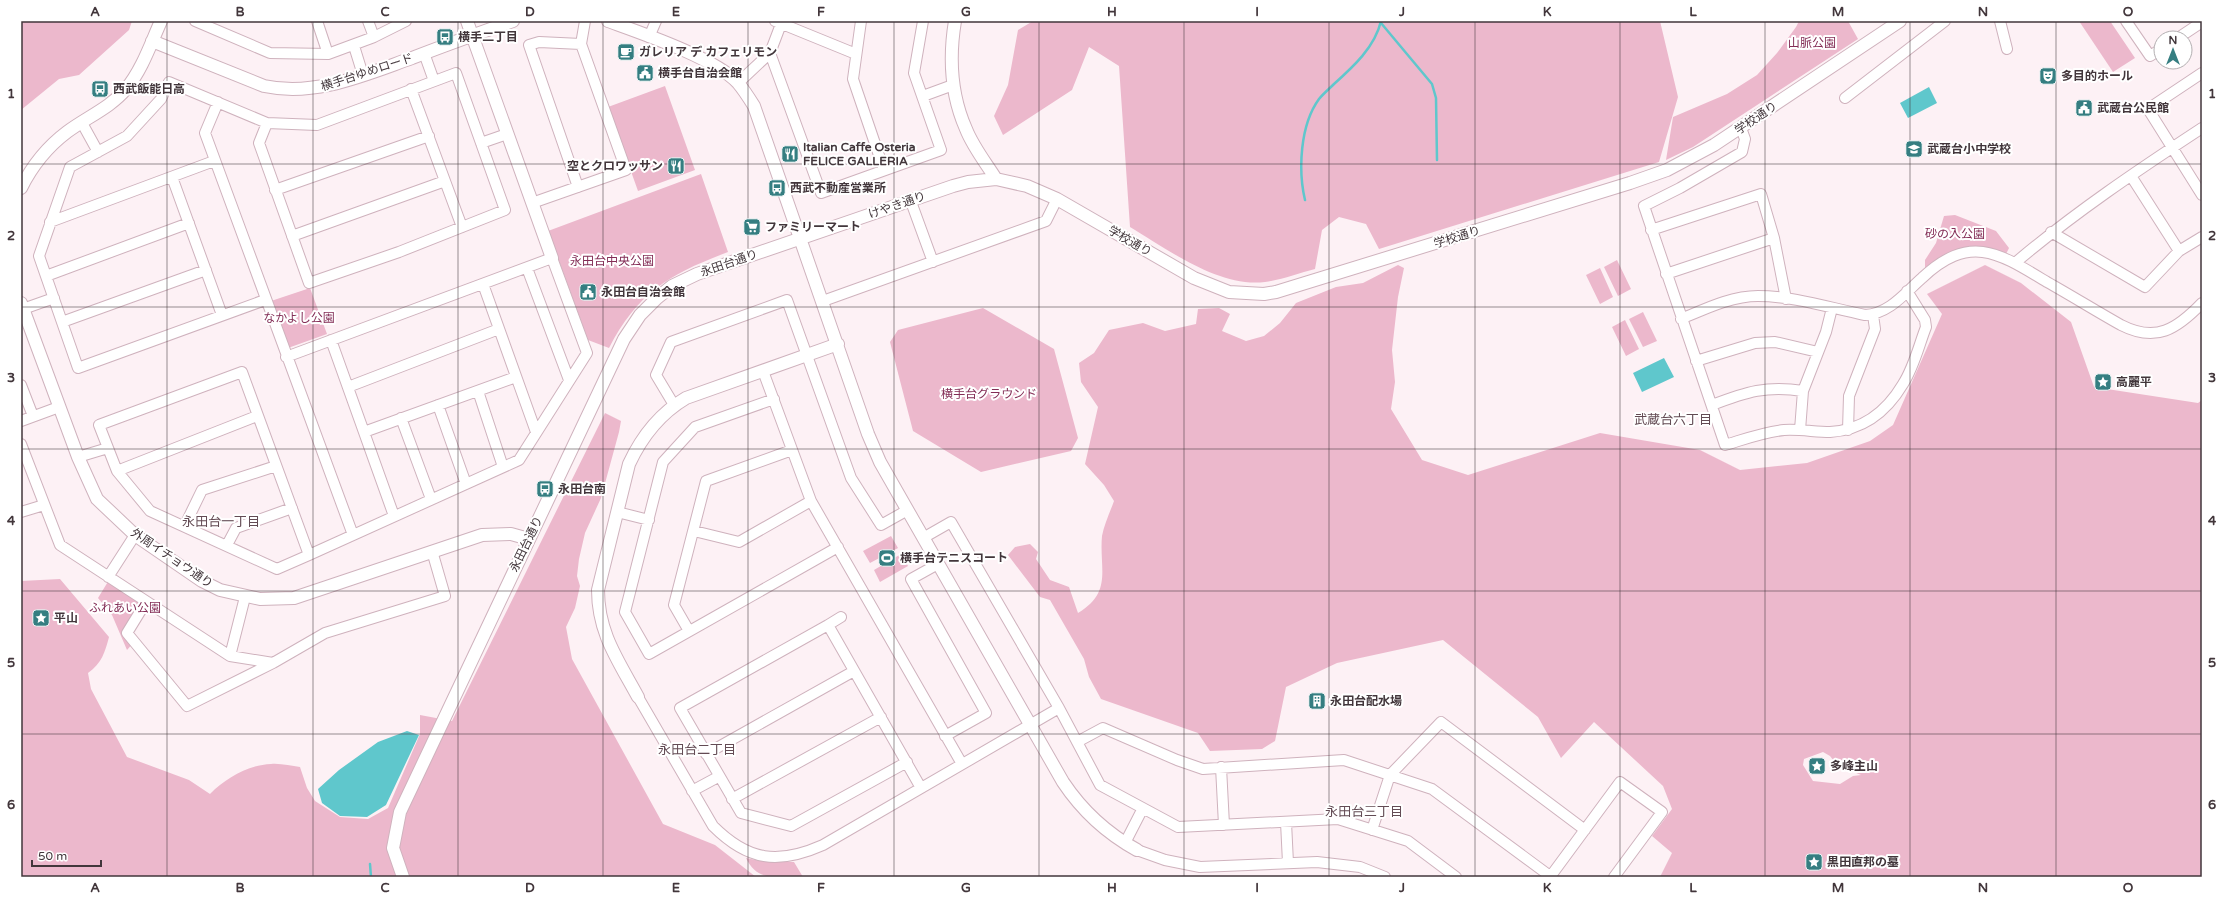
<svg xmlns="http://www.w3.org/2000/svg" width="2223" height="898" font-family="'Varela Round','Noto Sans JP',sans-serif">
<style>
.green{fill:#ecb8cc;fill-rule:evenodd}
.water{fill:#5fc7cc}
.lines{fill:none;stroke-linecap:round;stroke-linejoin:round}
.stream{stroke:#5fc7cc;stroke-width:2.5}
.minor-casing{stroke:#cfb2bd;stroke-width:12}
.tertiary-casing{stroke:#cfb2bd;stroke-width:14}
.minor{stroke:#fff;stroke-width:10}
.tertiary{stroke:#fff;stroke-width:12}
.grid{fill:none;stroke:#42363b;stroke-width:1;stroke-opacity:0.55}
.labels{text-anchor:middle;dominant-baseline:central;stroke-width:4;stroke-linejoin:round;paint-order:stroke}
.poi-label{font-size:12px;font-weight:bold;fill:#42363b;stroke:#fff;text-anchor:start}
.park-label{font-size:12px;fill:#832d56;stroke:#fff}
.street-label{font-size:12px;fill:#42363b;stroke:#fff}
.neighbourhood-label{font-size:13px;fill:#634b54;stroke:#fff}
.neatline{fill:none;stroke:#42363b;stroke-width:1.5}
.grid-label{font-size:13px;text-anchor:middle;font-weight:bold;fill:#42363b}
</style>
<rect width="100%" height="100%" fill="#fdf1f5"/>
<!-- green -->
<path class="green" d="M21,21H132L129,30L79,75L59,79L21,110Z
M1033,21H1660L1678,97L1659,162L1379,249L1366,224L1339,217L1322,230L1315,269C1299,273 1281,280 1265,282C1219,288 1167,249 1130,227L1119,66L1089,47L1072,90L1003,135L994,116L1008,85L1018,30Z
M1799,21H1848L1858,39L1693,147L1666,160L1673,117L1727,94L1757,75L1777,53L1796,27Z
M2079,21H2110L2135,58L2113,72Z
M665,86L695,170L638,191L608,107Z
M701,174L728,252C670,274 638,292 609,348L588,340L548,231Z
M1955,215L1996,231L2009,248L2006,254C1978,241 1949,249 1925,268V260L1936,243L1944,216Z
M1617,260L1631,289L1618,296L1604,267Z
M1398,265L1404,268L1398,297L1392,350L1395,382L1391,409L1422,460L1468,475L1600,433L1700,450L1740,470L1807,463L1870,441L1893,425L1942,314L1927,294L1985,265L2021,283L2071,322L2094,387L2198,403L2202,400V877H1660L1672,853L1652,836L1672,809L1663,786L1594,722L1561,758L1538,717L1443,640L1337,663L1286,687L1275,741L1262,749L1210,751L1198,733L1101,699L1089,677L1084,659L1050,600L1040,597L1008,555L1015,547L1030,544L1038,552L1036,559L1050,580L1069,587L1078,613C1113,592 1099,569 1102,536C1104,525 1110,512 1114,501L1104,485L1085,464L1098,407L1081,382L1079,363L1094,353L1109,330L1143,323L1165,331L1196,324L1198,309L1219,308L1230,314L1222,331L1246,341L1264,336L1280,323L1296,303L1336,287L1363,283ZM1823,752L1830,756L1837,765L1861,775L1853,776L1840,784L1813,781L1803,765L1804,759Z
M1600,268L1613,297L1600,304L1586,275Z
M310,288L327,334L288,348L271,301Z
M983,308L1054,349L1078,438L1071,451L981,472L913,431L890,342L898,330Z
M1643,312L1657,341L1643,347L1629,319Z
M1625,320L1639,349L1626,356L1612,327Z
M605,413L621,421L619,432L601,498L585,533L579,559L577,576L580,586L575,608L566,627L572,659L663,824L715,845L756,877H21V581L60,579L109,637C105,652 102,663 88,673L91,689L127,757L189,780L210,794C226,778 248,765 271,764C280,763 291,766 300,767L307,788L315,801L340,817L368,819L388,808L420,734V715L452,721Z
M891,536L898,548L870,563L863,551Z
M901,554L908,566L880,582L874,570Z
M109,580L146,602L127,633L134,642L127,650L112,615L98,598Z
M746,858L761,861L794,862L803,877C779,877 758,883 746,858Z"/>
<!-- water -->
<path class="water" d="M1929,87L1937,103L1908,118L1900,103Z
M1664,358L1674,377L1642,392L1633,373Z
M407,731L419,735L386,805L367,817L340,816L322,803L318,789L339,770L378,742Z"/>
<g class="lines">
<!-- stream -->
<path class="stream" d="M1381,23L1432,84L1436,98L1437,160
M1305,200C1298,170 1300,125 1319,99C1323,94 1329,89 1334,84C1353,67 1375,47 1381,21
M370,864L371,877"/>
<defs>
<path id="minor" d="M195,21L270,53L328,54L374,37L406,21
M317,21L328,54
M368,21L374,37
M775,21L856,54
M861,21L853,79L884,170
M2000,21L2007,49
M2126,21L2150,56L2161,49
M649,37L656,21
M2178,38L2202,22
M354,46L363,75
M424,53L434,81
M770,53L821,193L941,150L914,73L923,21
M2202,73L2148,109L2202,195
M738,83L770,53L781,24
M411,89L462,227
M923,96L953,85
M1845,98L1945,21
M218,102L205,133L353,535
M82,123L98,152
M1741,128L1745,139L1742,152L1680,188L1644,206L1725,445C1745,439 1764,432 1784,430C1800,429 1815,432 1830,432C1863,430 1887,411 1903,384C1914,367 1919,345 1926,327L1925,320L1907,291
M481,143L507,134
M2131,176L2179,251
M172,177L222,315
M578,187L529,45L539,42L581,44
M275,190L429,136
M910,199L933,262
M532,203L626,170L581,44L585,21
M50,222L214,161
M1651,230L1761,194L1774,238L1786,299
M2051,232L2145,287L2179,251L2202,237
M292,236L445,181
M2015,263C2074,213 2138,170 2202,128
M527,268L569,380
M1666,274L1774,238
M46,276L189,223
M483,284L536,432
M265,300L78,368L39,256L70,167L127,136L161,99L169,82L267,123L317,125L456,73L505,210L399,252L309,283L259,143L267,123
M823,301L1046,221L1057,199
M23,309L54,298
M1681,319C1705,309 1731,296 1758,296C1794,296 1830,308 1865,315C1889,314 1905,293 1922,278C1970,233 1999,253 2047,282C2072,296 2096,311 2121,325C2156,343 2177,329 2202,303
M62,322L206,270
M331,340L394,516
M286,357L552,258L587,353L519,460L309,555L277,569L150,511L117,471L99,425L242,372L309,555
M1696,361L1755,343L1775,342L1818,352
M763,371L811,501L962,764
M21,385L33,416
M348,387L499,329
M478,391L503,467
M774,399L695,427L663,462L625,612L649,654L838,547
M438,405L466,484
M674,405L656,375L671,342L787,300L851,478L881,525L906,511
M1712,405C1746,392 1767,385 1803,391
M401,418L431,499
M21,421L59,407
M1800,430L1803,391L1826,332L1832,308
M1848,430L1849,396L1875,329L1873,315
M364,432L516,377
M21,444L60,545L230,656L273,663
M78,457L108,448
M117,471L257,416
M21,512L44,505
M617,512L649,520
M185,525L202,490L276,466
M694,531L739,542L811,501
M923,538L951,522L1059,708L1100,785L1178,827L1338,819L1408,841L1456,877
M227,545L236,528L292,508
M938,564L911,579L986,713L945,736
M108,577L135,535
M146,602L127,633L187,706L273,663L325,633L445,596L432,551
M828,625L841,617
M689,631L674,605L706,481L792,450
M230,656L245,597
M638,697L713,826C748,861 778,865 823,845L1059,708
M1077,742L1103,728L1177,760L1203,769L1344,760L1432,789L1550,876
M706,754L854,671
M907,762L791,826L741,813L680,708L828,625L921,788
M1221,767L1224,825
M692,791L718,777
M732,799L881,717
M1286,822L1288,863
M1372,830L1390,775L1441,722L1585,830
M1125,843L1143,808
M1137,850L1165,860L1200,867L1317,862L1360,867L1385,877
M1550,877L1620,782L1662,812L1614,877"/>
<path id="tertiary" d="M467,21L552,258
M608,21C641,33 715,58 738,83C744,90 749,98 754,106L868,434L880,462L1063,782C1083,812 1106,833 1137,850
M955,21C949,57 951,95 966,129C973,147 986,163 996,179
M152,41L264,86C315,97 364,75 412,58C445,45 479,33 513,21
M21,188C32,166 47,147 67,132C87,117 110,108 126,89C142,70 151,43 161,21
M21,303L78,457L97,499L135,535L202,581L220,590L260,599L294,598L482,535L511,534L529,539
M638,697C618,660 598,633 598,590L629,464C642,436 659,414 686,398L838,344
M403,877L393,848L400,812L624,339L640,315L657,298L672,286L697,274L953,186L968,182L996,179L1027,186L1057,199L1194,278L1229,292L1264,294L1276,292L1630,183L1667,170L1714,145L1900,21"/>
</defs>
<!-- minor casing -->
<use href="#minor" class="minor-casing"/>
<!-- tertiary casing -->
<use href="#tertiary" class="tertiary-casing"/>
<!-- minor -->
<use href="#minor" class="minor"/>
<!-- tertiary -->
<use href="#tertiary" class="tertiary"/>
</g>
<!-- grid -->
<path class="grid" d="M167,21V877M313,21V877M458,21V877M603,21V877M748,21V877M894,21V877M1039,21V877M1184,21V877M1329,21V877M1475,21V877M1620,21V877M1765,21V877M1910,21V877M2056,21V877M21,164H2202M21,307H2202M21,449H2202M21,591H2202M21,734H2202"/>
<!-- icons -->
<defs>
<symbol id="bus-square" viewBox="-11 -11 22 22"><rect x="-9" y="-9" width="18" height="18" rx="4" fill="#357e81" stroke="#fff"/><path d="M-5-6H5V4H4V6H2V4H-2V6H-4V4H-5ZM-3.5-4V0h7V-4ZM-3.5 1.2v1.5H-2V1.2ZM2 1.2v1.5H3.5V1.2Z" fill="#fff"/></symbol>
<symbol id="cafe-square" viewBox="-11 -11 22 22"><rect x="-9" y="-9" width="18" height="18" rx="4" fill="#357e81" stroke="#fff"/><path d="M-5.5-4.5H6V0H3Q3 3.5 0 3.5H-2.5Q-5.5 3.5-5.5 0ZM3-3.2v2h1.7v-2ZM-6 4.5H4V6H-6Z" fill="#fff"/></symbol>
<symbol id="civic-square" viewBox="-11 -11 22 22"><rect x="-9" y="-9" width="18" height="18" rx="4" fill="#357e81" stroke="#fff"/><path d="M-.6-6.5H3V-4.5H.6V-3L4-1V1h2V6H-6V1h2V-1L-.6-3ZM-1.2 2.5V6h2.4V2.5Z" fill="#fff"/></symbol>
<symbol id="theatre-square" viewBox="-11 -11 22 22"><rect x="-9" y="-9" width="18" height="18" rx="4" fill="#357e81" stroke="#fff"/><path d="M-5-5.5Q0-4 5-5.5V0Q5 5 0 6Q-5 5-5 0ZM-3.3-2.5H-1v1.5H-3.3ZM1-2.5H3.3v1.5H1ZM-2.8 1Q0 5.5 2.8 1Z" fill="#fff"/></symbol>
<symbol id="school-square" viewBox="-11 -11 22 22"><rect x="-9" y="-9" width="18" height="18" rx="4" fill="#357e81" stroke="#fff"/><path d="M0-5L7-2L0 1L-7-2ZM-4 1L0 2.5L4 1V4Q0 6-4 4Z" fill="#fff"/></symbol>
<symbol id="restaurant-square" viewBox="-11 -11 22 22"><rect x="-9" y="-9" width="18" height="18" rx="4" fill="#357e81" stroke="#fff"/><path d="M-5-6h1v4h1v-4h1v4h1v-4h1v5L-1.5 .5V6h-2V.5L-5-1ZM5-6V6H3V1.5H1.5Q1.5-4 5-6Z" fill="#fff"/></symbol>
<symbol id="supermarket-square" viewBox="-11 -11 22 22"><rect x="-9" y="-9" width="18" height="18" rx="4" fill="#357e81" stroke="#fff"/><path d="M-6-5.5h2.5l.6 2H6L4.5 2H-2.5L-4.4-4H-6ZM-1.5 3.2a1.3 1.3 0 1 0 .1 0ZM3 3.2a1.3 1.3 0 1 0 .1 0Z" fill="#fff"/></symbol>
<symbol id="sight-square" viewBox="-11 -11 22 22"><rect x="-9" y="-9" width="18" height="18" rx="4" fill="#357e81" stroke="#fff"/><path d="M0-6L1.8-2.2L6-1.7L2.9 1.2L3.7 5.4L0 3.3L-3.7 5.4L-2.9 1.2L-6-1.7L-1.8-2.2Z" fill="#fff"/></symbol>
<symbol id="stadium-square" viewBox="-11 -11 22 22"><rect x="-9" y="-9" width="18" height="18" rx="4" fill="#357e81" stroke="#fff"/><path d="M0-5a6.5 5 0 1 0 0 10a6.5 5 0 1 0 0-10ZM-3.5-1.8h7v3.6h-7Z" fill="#fff"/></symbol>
<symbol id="building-square" viewBox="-11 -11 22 22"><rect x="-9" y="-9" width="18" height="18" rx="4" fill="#357e81" stroke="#fff"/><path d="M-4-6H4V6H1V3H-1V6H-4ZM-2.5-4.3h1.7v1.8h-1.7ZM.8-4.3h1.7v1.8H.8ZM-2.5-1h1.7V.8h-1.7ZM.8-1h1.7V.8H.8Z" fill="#fff"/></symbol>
</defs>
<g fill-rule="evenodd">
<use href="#bus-square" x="435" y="27" width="20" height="20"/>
<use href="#cafe-square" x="616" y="42" width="20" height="20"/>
<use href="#civic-square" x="635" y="63" width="20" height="20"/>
<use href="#theatre-square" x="2038" y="66" width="20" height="20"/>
<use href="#bus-square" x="90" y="79" width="20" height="20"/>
<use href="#civic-square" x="2074" y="98" width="20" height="20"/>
<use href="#school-square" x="1904" y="139" width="20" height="20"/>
<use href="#restaurant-square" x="780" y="144" width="20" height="20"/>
<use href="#restaurant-square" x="666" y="156" width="20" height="20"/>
<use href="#bus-square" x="767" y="178" width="20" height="20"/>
<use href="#supermarket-square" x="742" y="217" width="20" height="20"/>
<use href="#civic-square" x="578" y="282" width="20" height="20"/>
<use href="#sight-square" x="2093" y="372" width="20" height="20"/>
<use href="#bus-square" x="535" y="479" width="20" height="20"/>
<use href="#stadium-square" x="877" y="548" width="20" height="20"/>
<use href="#sight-square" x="31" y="608" width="20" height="20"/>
<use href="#building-square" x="1307" y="691" width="20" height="20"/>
<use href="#sight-square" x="1807" y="756" width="20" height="20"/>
<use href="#sight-square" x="1804" y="852" width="20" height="20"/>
</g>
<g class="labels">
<!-- poi labels -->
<g class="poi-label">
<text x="458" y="37">横手二丁目</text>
<text x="639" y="52">ガレリア デ カフェリモン</text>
<text x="658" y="73">横手台自治会館</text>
<text x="2061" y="76">多目的ホール</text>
<text x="113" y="89">西武飯能日高</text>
<text x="2097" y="108">武蔵台公民館</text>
<text x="803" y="147">Italian Caffe Osteria<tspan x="803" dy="14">FELICE GALLERIA</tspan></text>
<text x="1927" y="149">武蔵台小中学校</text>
<text x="663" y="166" text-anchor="end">空とクロワッサン</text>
<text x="790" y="188">西武不動産営業所</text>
<text x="765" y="227">ファミリーマート</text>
<text x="601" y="292">永田台自治会館</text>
<text x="2116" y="382">高麗平</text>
<text x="558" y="489">永田台南</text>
<text x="900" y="558">横手台テニスコート</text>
<text x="54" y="618">平山</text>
<text x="1330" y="701">永田台配水場</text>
<text x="1830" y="766">多峰主山</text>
<text x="1827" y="862">黒田直邦の墓</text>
</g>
<!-- park labels -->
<g class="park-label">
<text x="1812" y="43">山脈公園</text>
<text x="1955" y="234">砂の入公園</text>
<text x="612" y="261">永田台中央公園</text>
<text x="299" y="318">なかよし公園</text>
<text x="989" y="394">横手台グラウンド</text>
<text x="125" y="608">ふれあい公園</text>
</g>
<!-- street labels -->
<g class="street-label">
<text transform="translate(367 72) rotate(-18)">横手台ゆめロード</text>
<text transform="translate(1756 118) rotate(-34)">学校通り</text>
<text transform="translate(897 205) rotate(-19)">けやき通り</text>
<text transform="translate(1457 237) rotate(-17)">学校通り</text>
<text transform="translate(1130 241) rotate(30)">学校通り</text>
<text transform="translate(729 263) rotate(-19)">永田台通り</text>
<text transform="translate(526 544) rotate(-64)">永田台通り</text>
<text transform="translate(172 558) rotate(34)">外周イチョウ通り</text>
</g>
<!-- neighbourhood labels -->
<g class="neighbourhood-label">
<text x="1673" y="420">武蔵台六丁目</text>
<text x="221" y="522">永田台一丁目</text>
<text x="697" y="750">永田台二丁目</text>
<text x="1364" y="812">永田台三丁目</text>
</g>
</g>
<!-- border -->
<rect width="2223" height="898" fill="none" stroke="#ffffff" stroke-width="44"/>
<!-- north arrow -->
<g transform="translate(2173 50)"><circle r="19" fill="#ffffff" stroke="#b3afb1"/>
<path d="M0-3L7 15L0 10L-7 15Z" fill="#357e81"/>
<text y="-6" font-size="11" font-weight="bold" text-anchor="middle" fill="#42363b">N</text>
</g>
<!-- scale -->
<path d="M32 860v6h69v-6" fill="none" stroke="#42363b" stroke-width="2"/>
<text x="38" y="860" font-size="12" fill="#42363b" stroke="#ffffff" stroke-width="3" paint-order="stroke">50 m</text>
<rect x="22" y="22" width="2179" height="854" class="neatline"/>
<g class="grid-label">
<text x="95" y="16">A</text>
<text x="240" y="16">B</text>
<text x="385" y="16">C</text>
<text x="530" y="16">D</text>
<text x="676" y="16">E</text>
<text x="821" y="16">F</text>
<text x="966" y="16">G</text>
<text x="1112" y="16">H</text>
<text x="1257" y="16">I</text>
<text x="1402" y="16">J</text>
<text x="1547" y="16">K</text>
<text x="1693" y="16">L</text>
<text x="1838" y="16">M</text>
<text x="1983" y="16">N</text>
<text x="2128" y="16">O</text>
<text x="11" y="98">1</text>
<text x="2212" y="98">1</text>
<text x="11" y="240">2</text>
<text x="2212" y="240">2</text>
<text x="11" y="382">3</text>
<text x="2212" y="382">3</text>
<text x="11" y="525">4</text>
<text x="2212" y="525">4</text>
<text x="11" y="667">5</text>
<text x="2212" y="667">5</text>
<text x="11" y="809">6</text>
<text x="2212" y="809">6</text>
<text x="95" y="892">A</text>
<text x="240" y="892">B</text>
<text x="385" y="892">C</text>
<text x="530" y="892">D</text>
<text x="676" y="892">E</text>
<text x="821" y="892">F</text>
<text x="966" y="892">G</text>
<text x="1112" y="892">H</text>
<text x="1257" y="892">I</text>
<text x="1402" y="892">J</text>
<text x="1547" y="892">K</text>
<text x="1693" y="892">L</text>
<text x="1838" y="892">M</text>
<text x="1983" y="892">N</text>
<text x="2128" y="892">O</text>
</g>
</svg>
